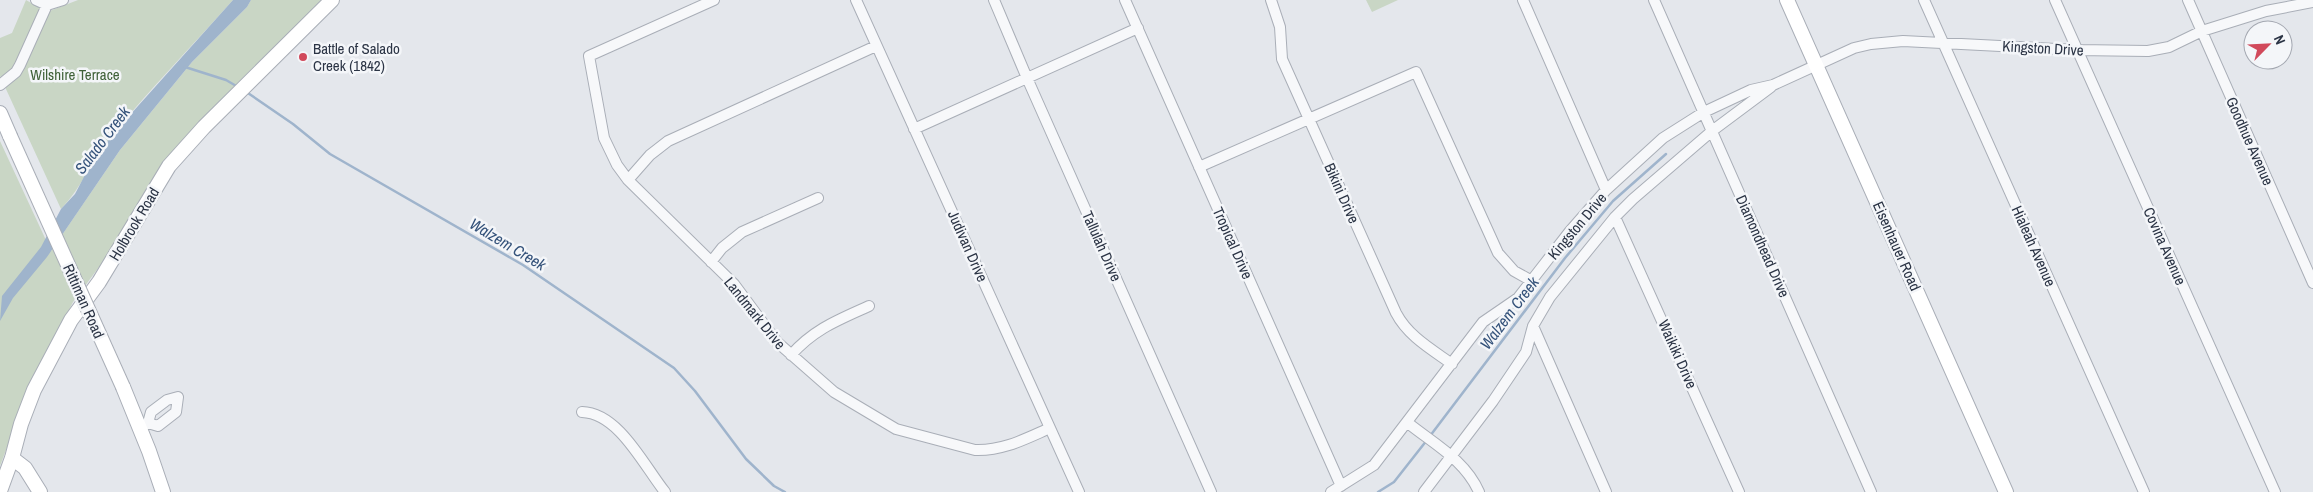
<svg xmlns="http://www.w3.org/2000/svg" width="2313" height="492" font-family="'Archivo Narrow',sans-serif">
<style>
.green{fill:#c9d6c5}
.water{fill:#9fb4cc}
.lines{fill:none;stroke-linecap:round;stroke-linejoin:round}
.stream{stroke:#9fb4cc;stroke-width:2.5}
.street-casing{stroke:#a9aeb7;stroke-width:12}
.secondary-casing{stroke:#a9aeb7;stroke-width:16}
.street{stroke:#f7f8fa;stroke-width:10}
.secondary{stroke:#fff;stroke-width:14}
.secondary-bridge-casing{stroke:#a9aeb7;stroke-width:16;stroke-linecap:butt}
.secondary-bridge{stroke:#fff;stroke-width:14}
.poi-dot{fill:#d1495b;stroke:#f4f6f9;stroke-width:2}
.labels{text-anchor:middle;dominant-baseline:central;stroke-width:5;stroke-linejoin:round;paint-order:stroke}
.poi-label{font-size:15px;fill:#2b3445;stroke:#f4f6f9;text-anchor:start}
.street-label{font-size:15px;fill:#2b3445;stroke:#f4f6f9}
.park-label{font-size:15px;fill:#3f6138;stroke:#f4f6f9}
.water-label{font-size:16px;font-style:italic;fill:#34527a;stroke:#f4f6f9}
</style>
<rect width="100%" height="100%" fill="#e4e7ec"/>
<!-- green -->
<path class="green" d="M26,0L47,12L78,0H233C193,45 151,88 113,134C93,158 82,187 61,209L0,76V38L12,33Z
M251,0H324L192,131L119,240L73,302L27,394L0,466V141L51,251L120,150L192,62L247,7Z
M1366,0H1398L1372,12Z"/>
<!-- water -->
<path class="water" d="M233,0H251L247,7L192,62L120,150L47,257L13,298L0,321L2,296L41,247L61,209L75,194L86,173L112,135Z"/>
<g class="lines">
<!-- stream -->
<path class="stream" d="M185,67L226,80L238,87
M245,91L293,124L330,154L523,265L674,368L695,391L746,459L774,486L785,492
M1430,436L1565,258L1613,201L1666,154
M1378,492L1394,482L1427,440"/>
<defs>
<path id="street" d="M36,0L47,5L63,0
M714,0L589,56L604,138L617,165L628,180L734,284L777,342L834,392L896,429L975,450C1003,451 1025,439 1050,428
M856,0L1079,492
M994,0L1027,78L1211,492
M1125,0L1341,486
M1271,0L1280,27L1282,59L1396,313C1408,336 1431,349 1452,364
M1523,0L1606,190
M1654,0L1871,492
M1924,0L2144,492
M2055,0L2275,492
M2188,0L2313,283
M0,85L16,72L20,65L47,5
M914,129L1138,28
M1199,167L1416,72L1498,253L1514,271L1532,281
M628,180L650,155L668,141L876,46
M1615,217L1739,492
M711,262L722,248L742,232L818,198
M1533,326L1606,492
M791,355C814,329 838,320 869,306
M582,412C619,413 644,466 665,492
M1408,423C1434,444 1465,460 1479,492
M140,428L148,423L151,412L167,400L178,397L176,412L158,426L148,423
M1331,492L1374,465L1483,322L1518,298L1570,231L1606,190L1663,138L1704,112L1751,90L1773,85L1854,48L1871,44L1903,41L2077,50L2148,51L2169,47L2202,31L2266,11L2313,2
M1424,492L1493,401L1526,352L1533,326L1550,297L1615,217L1633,199L1712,131L1771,87"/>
<path id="secondary" d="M1787,0L2006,492
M0,113L10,136
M123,387L149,451L163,492
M12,458L25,468L40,492
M0,491L12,458L21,424L34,390L71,320L99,282L169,166L204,127L332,0"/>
</defs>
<!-- street casing -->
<use href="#street" class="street-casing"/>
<!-- secondary casing -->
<use href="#secondary" class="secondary-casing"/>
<!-- street -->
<use href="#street" class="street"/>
<!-- secondary -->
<use href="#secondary" class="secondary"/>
<defs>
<path id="secondary-bridge" d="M10,136L123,387"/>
</defs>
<!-- secondary-bridge casing -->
<use href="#secondary-bridge" class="secondary-bridge-casing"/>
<!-- secondary-bridge -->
<use href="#secondary-bridge" class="secondary-bridge"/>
</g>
<!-- markers -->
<circle class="poi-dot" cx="303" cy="57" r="5"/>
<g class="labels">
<!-- poi labels -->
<g class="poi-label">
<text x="313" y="48">Battle of Salado<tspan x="313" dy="17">Creek (1842)</tspan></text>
</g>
<!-- street labels -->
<g class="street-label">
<text transform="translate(2043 48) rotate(3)">Kingston Drive</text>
<text transform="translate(2250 141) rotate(66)">Goodhue Avenue</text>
<text transform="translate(1342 193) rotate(66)">Bikini Drive</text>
<text transform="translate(134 224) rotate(-59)">Holbrook Road</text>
<text transform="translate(1577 226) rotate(-50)">Kingston Drive</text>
<text transform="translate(1233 243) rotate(66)">Tropical Drive</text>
<text transform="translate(968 246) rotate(66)">Judivan Drive</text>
<text transform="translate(1102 246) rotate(66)">Tallulah Drive</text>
<text transform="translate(1763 246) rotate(66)">Diamondhead Drive</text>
<text transform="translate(1897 246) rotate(66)">Eisenhauer Road</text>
<text transform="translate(2034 246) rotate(66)">Hialeah Avenue</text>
<text transform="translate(2165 246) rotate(66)">Covina Avenue</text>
<text transform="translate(84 301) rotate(66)">Rittiman Road</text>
<text transform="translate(755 313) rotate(51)">Landmark Drive</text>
<text transform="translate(1678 354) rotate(66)">Waikiki Drive</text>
</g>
<!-- park labels -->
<g class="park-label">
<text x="75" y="74">Wilshire Terrace</text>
</g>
<!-- water labels -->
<g class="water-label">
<text transform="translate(102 140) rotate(-53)">Salado Creek</text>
<text transform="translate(508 244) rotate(31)">Walzem Creek</text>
<text transform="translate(1509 313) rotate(-53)">Walzem Creek</text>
</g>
</g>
<!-- north arrow -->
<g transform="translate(2268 45) rotate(66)"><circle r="24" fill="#f4f6f9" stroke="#a4a8b1"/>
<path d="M0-4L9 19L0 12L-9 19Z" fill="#d1495b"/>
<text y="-8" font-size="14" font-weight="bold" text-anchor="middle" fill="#2b3445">N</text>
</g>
</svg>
